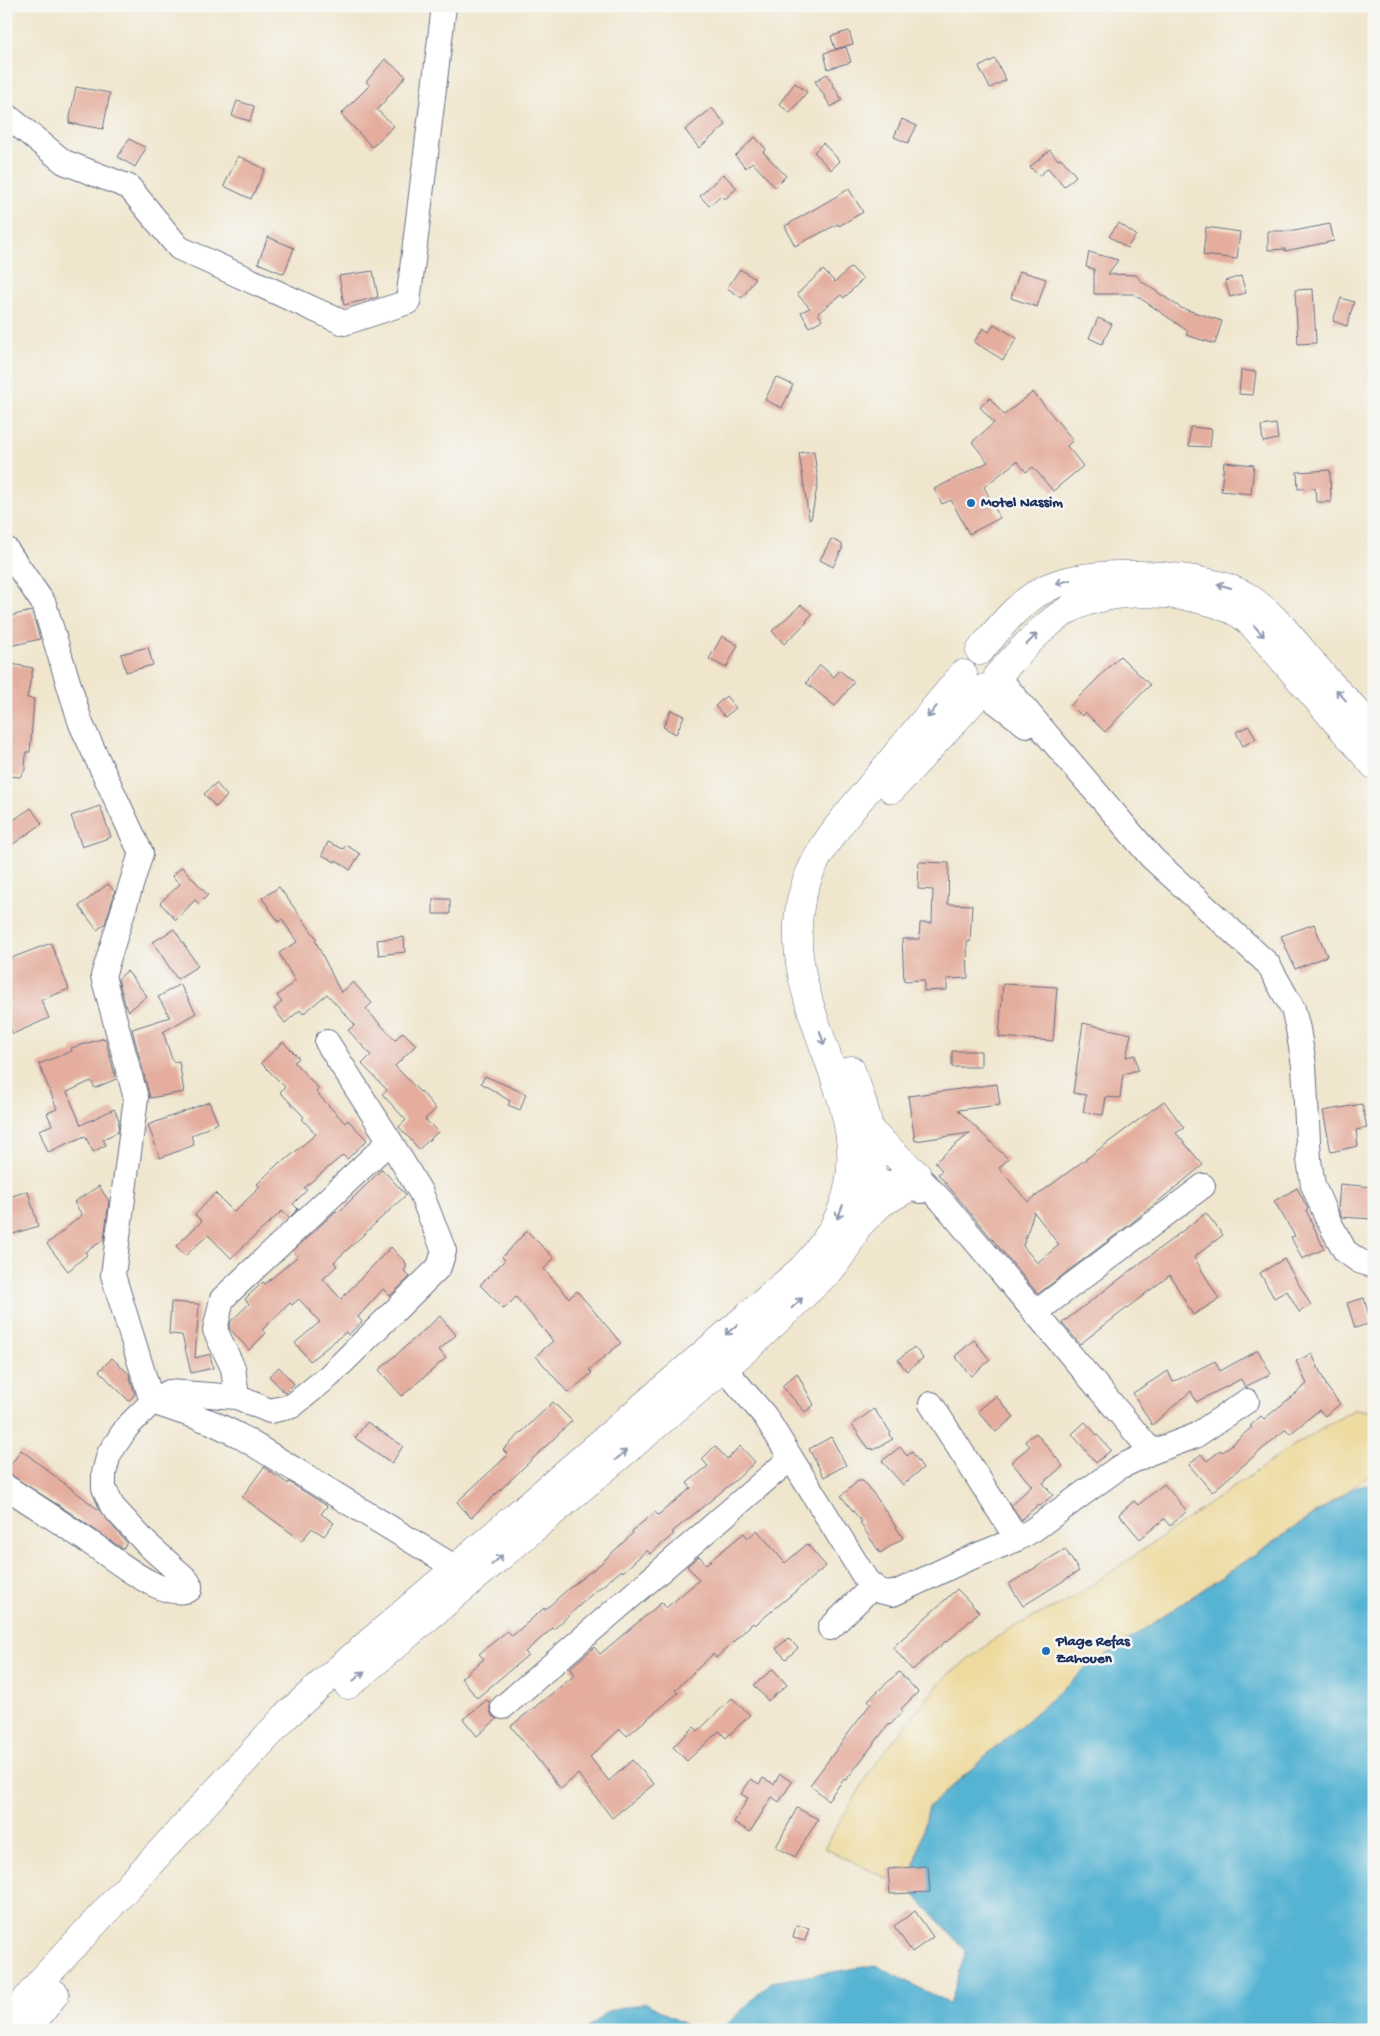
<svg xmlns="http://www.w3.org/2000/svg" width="1380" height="2036" font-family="'Gochi Hand',sans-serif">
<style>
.sand{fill:#eeda9e;stroke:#84847e}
.water{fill:#55b3d3;stroke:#387198}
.building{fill:#e4ad9e;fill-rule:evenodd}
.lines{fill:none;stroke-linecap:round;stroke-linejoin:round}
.minor-casing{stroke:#666f85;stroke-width:26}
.major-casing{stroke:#666f85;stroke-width:29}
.minor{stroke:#fff;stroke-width:24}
.major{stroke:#fff;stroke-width:28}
.oneway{stroke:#8d97ae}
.poi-dot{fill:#1f6fb2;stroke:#f6f6f2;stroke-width:2}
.labels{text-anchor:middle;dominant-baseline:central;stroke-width:5;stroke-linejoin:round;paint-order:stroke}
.poi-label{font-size:15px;font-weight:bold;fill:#1b2f5e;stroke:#f6f6f2;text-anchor:start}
</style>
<rect width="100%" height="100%" fill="#f6f6f2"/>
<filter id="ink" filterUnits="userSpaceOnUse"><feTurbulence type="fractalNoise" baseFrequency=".02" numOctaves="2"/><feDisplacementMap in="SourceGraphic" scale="10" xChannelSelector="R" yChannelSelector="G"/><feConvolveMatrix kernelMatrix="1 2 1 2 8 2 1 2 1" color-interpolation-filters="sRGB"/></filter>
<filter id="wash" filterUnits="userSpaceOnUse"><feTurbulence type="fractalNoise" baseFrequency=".0096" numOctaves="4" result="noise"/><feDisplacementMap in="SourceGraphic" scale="20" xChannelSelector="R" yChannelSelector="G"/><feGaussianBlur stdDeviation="1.12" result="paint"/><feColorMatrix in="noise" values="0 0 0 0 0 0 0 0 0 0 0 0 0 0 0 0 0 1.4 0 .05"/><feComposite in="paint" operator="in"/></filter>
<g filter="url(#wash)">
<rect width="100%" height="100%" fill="#f0e6ce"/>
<!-- sand -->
<path class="sand" d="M1355,1409L1374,1412V1473L1084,1670L929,1806L909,1889L824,1848L876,1762L942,1680L1005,1631L1073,1598L1293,1446Z"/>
<!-- water -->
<path class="water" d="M1374,1483V2030H721L771,1982L876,1965L950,2004L966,1951L909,1889L929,1807L1084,1670L1354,1488Z
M646,2003L695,2030H585L609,2011Z"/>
<g id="blocks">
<!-- building -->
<path class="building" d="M849,31L853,44L835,49L831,36Z
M846,47L851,62L828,69L824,53Z
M385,59L406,76L377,110L394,126L372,147L341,114L370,85L366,82Z
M995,59L1006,80L990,88L979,67Z
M827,74L842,100L831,107L815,81Z
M795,83L807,92L790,113L779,104Z
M76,87L110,93L103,129L69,123Z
M237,101L254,106L250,121L232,116Z
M712,108L726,125L699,148L685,130Z
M902,119L917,126L908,143L894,137Z
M755,137L766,149L763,152L786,176L775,187L752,162L746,168L735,156Z
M129,139L146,148L135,167L118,157Z
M823,143L840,161L831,170L814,152Z
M1050,150L1058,160L1061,158L1076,176L1064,187L1048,168L1039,176L1030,167Z
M238,156L265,169L251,199L224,186Z
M723,174L737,188L725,199L721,195L709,206L700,196Z
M849,189L863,212L839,226L838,224L795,246L785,226Z
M1119,223L1136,235L1127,248L1109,236Z
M1330,224L1334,241L1285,251V249L1268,250V231H1294Z
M1206,227L1240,232L1237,259L1203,255Z
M268,237L294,248L284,274L258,263Z
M1089,252L1118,260L1108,274L1136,275L1141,281L1181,308L1222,321L1215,344L1186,335L1188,331L1134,294H1094V269L1086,267Z
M851,267L863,279L844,298L841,295L818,313L822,320L809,327L801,312L810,308L797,294L823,270L835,282Z
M740,269L755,279L742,298L727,288Z
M373,271L378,297L344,305L339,276Z
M1020,271L1046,279L1037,307L1011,298Z
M1241,276L1246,293L1230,297L1225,281Z
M1313,289L1316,343L1298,344L1295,290Z
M1341,298L1354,302L1347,326L1333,321Z
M1098,318L1112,324L1102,344L1089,338Z
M994,324L1017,338L1003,360L974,342L983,328L989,332Z
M1241,370L1256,372L1253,395L1239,394Z
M776,377L793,385L782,408L765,400Z
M1033,392L1073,440L1067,446L1083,466L1053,491L1033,467L1026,472L1017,461L984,487L1000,518L969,534L951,500L942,504L934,489L988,462L972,442L994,423L980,407L990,398L1004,415Z
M1276,424L1278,439L1263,442L1261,426Z
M1190,427L1212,429L1210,447L1189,446Z
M814,451L818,482L811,519H809L799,453Z
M1224,462L1254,465L1251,494L1221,491Z
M1330,470L1331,502H1316L1315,488L1298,489L1297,472Z
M831,539L842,544V549L833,567L820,560Z
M801,605L812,614L806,621L807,622L784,644L772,631Z
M32,611L40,639L6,647V617Z
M722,636L738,645L726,668L709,659Z
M148,647L153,665L126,672L121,654Z
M1120,656L1150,685L1105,732L1085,712L1082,716L1071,705Z
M6,663L33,668L27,698L34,699L30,752H26L25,770L20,777L6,776Z
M820,665L834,677L839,670L854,682L835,706L806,683Z
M726,696L736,708L725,717L715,706Z
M671,710L684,716L676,734L663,727Z
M1249,726L1256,739L1243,746L1236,732Z
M216,783L227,796L216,807L204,794Z
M100,806L111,837L82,847L71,816Z
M31,808L42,824L6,849V825Z
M328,842L343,849L346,845L360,854L350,870L336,860L335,862L322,855Z
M919,862L949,863L948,904L972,905L970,942H967L968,978L947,979V990L924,991V980L904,981L902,939H919L920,923H932L933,890L918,889Z
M182,867L208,895L199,904L195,900L176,920L160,903L180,884L172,876Z
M108,884L115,892L105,924L97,930L79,906Z
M279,887L317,939L315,940L341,993L353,982L372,1003L366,1009L395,1040L403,1032L416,1045L395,1066L420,1092L421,1091L436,1109L425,1119L438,1132L419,1149L399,1127L406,1120L382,1094L387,1090L362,1064L371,1055L348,1030L355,1025L327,994L303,1014L300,1010L285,1023L274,1009L282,1002L277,996L295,981L279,953L297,942L282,919L279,922L262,898Z
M433,899H450V914H433Z
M1314,924L1327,956L1295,969L1281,936Z
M174,929L198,966L177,979L153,942Z
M404,937L405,952L379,955L377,940Z
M51,943L69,989L41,1000L49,1018L13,1034L6,1017V960Z
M127,971L147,996L129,1011L126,1007L118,979Z
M180,984L196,1013L163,1032L173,1062L179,1061L184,1092L150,1098L132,1029L170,1017L158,997Z
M1003,984L1057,987L1053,1041L999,1037Z
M1083,1023L1131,1034L1126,1057L1135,1055L1138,1070L1123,1074L1120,1098L1106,1097L1103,1115L1083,1112L1086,1095L1073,1093Z
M105,1038L116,1079L95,1088L91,1081L67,1092L81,1125L114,1109L119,1120L118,1132L103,1139L106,1145L93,1152L85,1136L48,1152L39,1130L52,1125L47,1113L57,1109L39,1064L72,1051L71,1048Z
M283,1042L299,1058L294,1062L319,1089L316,1092L345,1123L348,1120L367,1140L347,1159L343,1155L304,1188L307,1190L293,1204L298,1209L289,1218L282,1211L231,1258L208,1235L185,1256L176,1246L202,1221L195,1215L215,1193L234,1212L260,1187L257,1184L280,1162L282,1163L316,1134L302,1119L304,1117L280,1092L285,1087L261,1063Z
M952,1051H981V1067H952Z
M485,1076L526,1094L520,1110L508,1105L510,1101L481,1083Z
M997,1084L1000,1105L958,1110L1008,1159L999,1168L1028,1202L1164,1101L1184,1128L1176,1133L1203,1165L1129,1225L1038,1294L938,1174L942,1171L935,1162L970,1133L915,1141L908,1096ZM1034,1212L1059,1245L1037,1263L1023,1246Z
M209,1102L218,1123L191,1136L194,1145L160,1158L148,1125Z
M1362,1104L1367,1128L1356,1130L1358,1146L1331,1152L1323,1111Z
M382,1169L406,1195L334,1262L337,1266L323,1279L341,1299L391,1247L406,1263V1268L404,1271L410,1277L390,1296L383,1289L358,1317L362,1322L348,1335L346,1332L310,1361L295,1343L320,1322L299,1299L292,1305L290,1303L262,1330L266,1333L249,1350L229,1328L231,1321L249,1304L245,1299L263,1282L265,1284L298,1256L293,1251L336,1211L338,1213Z
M1340,1184L1374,1187L1372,1219L1342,1217L1338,1209Z
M99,1186L109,1201L104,1240L85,1252L87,1255L68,1271L47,1244L82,1215L74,1202Z
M1297,1188L1306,1205L1308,1209L1306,1210L1324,1249L1302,1259L1291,1237L1295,1236L1274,1201Z
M28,1191L38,1226L10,1235L6,1223V1198Z
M1206,1213L1223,1235L1194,1257L1219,1299L1193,1315L1170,1275L1080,1344L1062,1323Z
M527,1231L554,1258L544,1269L569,1298L577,1291L621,1343L589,1370L592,1373L568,1393L536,1356L553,1341L516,1297L504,1309L480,1285L505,1260L502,1257Z
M1284,1259L1311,1305L1299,1312L1287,1291L1274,1298L1260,1273Z
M1364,1298L1371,1323L1355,1328L1347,1303Z
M171,1302L199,1304L195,1358L210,1354L213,1368L191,1373L182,1335L169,1334Z
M440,1316L456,1335L439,1350L446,1358L402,1396L379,1370Z
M974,1340L990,1360L971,1376L955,1356Z
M914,1347L923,1358L907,1371L898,1360Z
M1258,1350L1271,1374L1245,1387L1241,1379L1196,1402L1191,1391L1152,1425L1133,1393L1168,1371L1173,1382L1215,1361L1220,1371Z
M1312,1354L1327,1387L1340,1404L1325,1416L1319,1410L1290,1434L1286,1429L1212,1492L1189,1465L1201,1454L1207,1461L1221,1450L1223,1452L1252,1427L1250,1426L1261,1416L1264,1419L1307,1384L1296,1361Z
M112,1358L129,1374L135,1394L129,1401L99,1371Z
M279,1367L294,1384L285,1393L269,1376Z
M797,1373L814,1405L805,1412L782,1386Z
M996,1396L1014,1417L996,1432L978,1411Z
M553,1402L572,1421L471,1518L457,1502L508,1455L503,1450Z
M874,1409L891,1433L889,1435L893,1439L873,1450L871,1448L869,1449L852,1425Z
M367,1422L403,1446L392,1463L355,1438Z
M1085,1422L1111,1450L1096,1463L1072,1434Z
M1036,1433L1063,1466L1043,1483L1053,1495L1040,1506L1039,1504L1021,1520L1011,1505L1032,1486L1011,1462L1030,1446L1025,1441Z
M831,1437L846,1465L824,1477L809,1449Z
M715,1446L727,1459L740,1446L755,1462L737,1479L672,1532L674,1534L650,1554L647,1550L623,1572L622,1570L591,1595L554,1629L553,1628L525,1652L528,1655L477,1698L461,1678L484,1659L479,1654L507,1631L512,1636L544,1608L545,1610L569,1588L598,1566L633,1533L632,1531L655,1512L658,1515L691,1488L687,1483L708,1466L702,1459Z
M900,1447L907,1456L912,1452L923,1468L903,1485L882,1461Z
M21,1450L99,1510L127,1543L123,1549L66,1510L6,1472Z
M264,1467L288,1484L289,1482L327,1506L321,1514L334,1523L324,1536L312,1528L302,1541L242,1497Z
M858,1481H863L877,1498L903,1538L880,1553L860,1523L862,1522L841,1496Z
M1164,1484L1187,1511L1170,1526L1164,1519L1140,1539L1119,1514L1134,1501L1138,1505Z
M757,1530L785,1563L807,1544L826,1566L755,1625L753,1623L716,1658L713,1654L675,1690L678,1693L627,1736L620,1729L590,1757L609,1781L632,1760L654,1784L612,1818L578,1774L561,1789L511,1726L575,1675L570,1668L594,1647L600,1654L662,1602L666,1608L699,1580L687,1566L699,1556L706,1564L744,1533L748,1538Z
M1065,1549L1079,1571L1023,1606L1009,1584Z
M957,1589L979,1612L947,1642L946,1641L912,1670L893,1647Z
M788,1638L798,1648L786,1659L776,1649Z
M773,1669L787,1685L768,1701L754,1685Z
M899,1672L918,1692L901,1709L903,1711L890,1725L889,1724L846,1780L844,1779L828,1800L810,1785L871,1703L868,1700Z
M732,1698L750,1715L726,1738L719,1731L687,1761L673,1747L694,1727L698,1731Z
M487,1700L490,1703V1710L492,1716L497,1719L477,1736L463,1719Z
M780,1774L792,1782L779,1802L772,1797L750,1832L734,1822L748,1798L741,1794L751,1779L759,1784L763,1778L774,1784Z
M797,1808L818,1819L795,1857L776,1847Z
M928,1866L930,1892L890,1894L888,1869Z
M915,1911L933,1937L912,1952L894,1926Z
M796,1925L809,1928L805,1941L793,1938Z"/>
</g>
</g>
<g filter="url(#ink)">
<use href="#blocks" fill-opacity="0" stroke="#666f85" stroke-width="1"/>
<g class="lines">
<defs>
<path id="minor" d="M6,115L64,162L129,187L179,248L344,323L408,302L444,6
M6,549L44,604L81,724L141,853L103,976L136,1098L113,1275L152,1402
M998,677L1152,858L1268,964L1293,1009L1298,1029L1304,1065L1309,1160L1313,1185L1327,1218L1345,1251L1359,1261L1374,1266
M988,687L996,702L1026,725
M902,1167L917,1175L941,1200L1152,1452
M851,1177L898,1184L921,1191
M1035,1313L1203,1186
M724,1368L765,1416L867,1581L879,1591L893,1594L963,1561L1017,1539L1033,1530L1118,1468L1152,1452L1195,1436L1247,1401
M237,1397L233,1368L215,1330L222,1299L390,1141
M152,1402L211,1422L238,1435L456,1568L467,1581
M931,1404L1017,1539
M6,1487C34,1505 62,1523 89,1542C110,1555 164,1603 190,1589V1585L186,1579L146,1543L112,1506L104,1488V1473L109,1454L127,1427L152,1402L169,1392L237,1397L270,1411L292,1406L329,1376L439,1267L444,1251L421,1193L390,1141L327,1042
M830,1628L872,1587
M503,1707L791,1458"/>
<path id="major" d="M980,651C1000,627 1020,600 1049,587C1092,567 1210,572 1249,598C1280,619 1301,651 1325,678C1341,696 1359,712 1374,731
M998,675C1020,652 1041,626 1068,610C1109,585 1198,590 1238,613C1244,616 1248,621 1253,625L1374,765
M892,789L985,688
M869,1130L917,1175
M859,1225L881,1203L910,1187
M348,1685L751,1345L831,1269C863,1229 879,1180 869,1129C866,1109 858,1089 851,1070
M6,2025L41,1981L285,1717L320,1685L802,1269C926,1140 774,1035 801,900C811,853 845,818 874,782C903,746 933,710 963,674
M27,2030L55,1994"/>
</defs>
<!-- minor casing -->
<use href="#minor" class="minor-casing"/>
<!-- major casing -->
<use href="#major" class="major-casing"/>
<!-- minor -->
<use href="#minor" class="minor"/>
<!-- major -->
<use href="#major" class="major"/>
</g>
<!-- one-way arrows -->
<defs><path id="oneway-shaft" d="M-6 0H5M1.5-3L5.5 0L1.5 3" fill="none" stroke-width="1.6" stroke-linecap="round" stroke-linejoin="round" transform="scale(1.25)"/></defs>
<g class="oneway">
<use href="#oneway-shaft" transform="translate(1063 582) rotate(164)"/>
<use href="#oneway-shaft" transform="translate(1224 586) rotate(-164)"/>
<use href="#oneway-shaft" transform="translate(1259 631) rotate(47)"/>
<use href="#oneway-shaft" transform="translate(1032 639) rotate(-45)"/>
<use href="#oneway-shaft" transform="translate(1341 695) rotate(-132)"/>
<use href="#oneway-shaft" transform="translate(932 712) rotate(129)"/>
<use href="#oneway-shaft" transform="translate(822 1038) rotate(72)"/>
<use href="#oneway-shaft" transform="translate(840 1212) rotate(112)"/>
<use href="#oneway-shaft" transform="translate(797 1303) rotate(-44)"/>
<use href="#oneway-shaft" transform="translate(731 1330) rotate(139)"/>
<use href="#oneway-shaft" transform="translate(621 1455) rotate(-41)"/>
<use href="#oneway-shaft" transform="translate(497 1560) rotate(-41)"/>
<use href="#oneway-shaft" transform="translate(359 1676) rotate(-40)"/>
</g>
</g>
<!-- markers -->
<g class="poi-dot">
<circle cx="971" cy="503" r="5"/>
<circle cx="1046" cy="1651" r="5"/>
</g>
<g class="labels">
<!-- poi labels -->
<g class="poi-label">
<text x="981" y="503">Motel Nassim</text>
<text x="1056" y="1642">Plage Refas<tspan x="1056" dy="17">Zahouen</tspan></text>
</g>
</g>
<!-- margin -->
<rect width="1380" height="2036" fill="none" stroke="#f6f6f2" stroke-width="25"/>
</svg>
